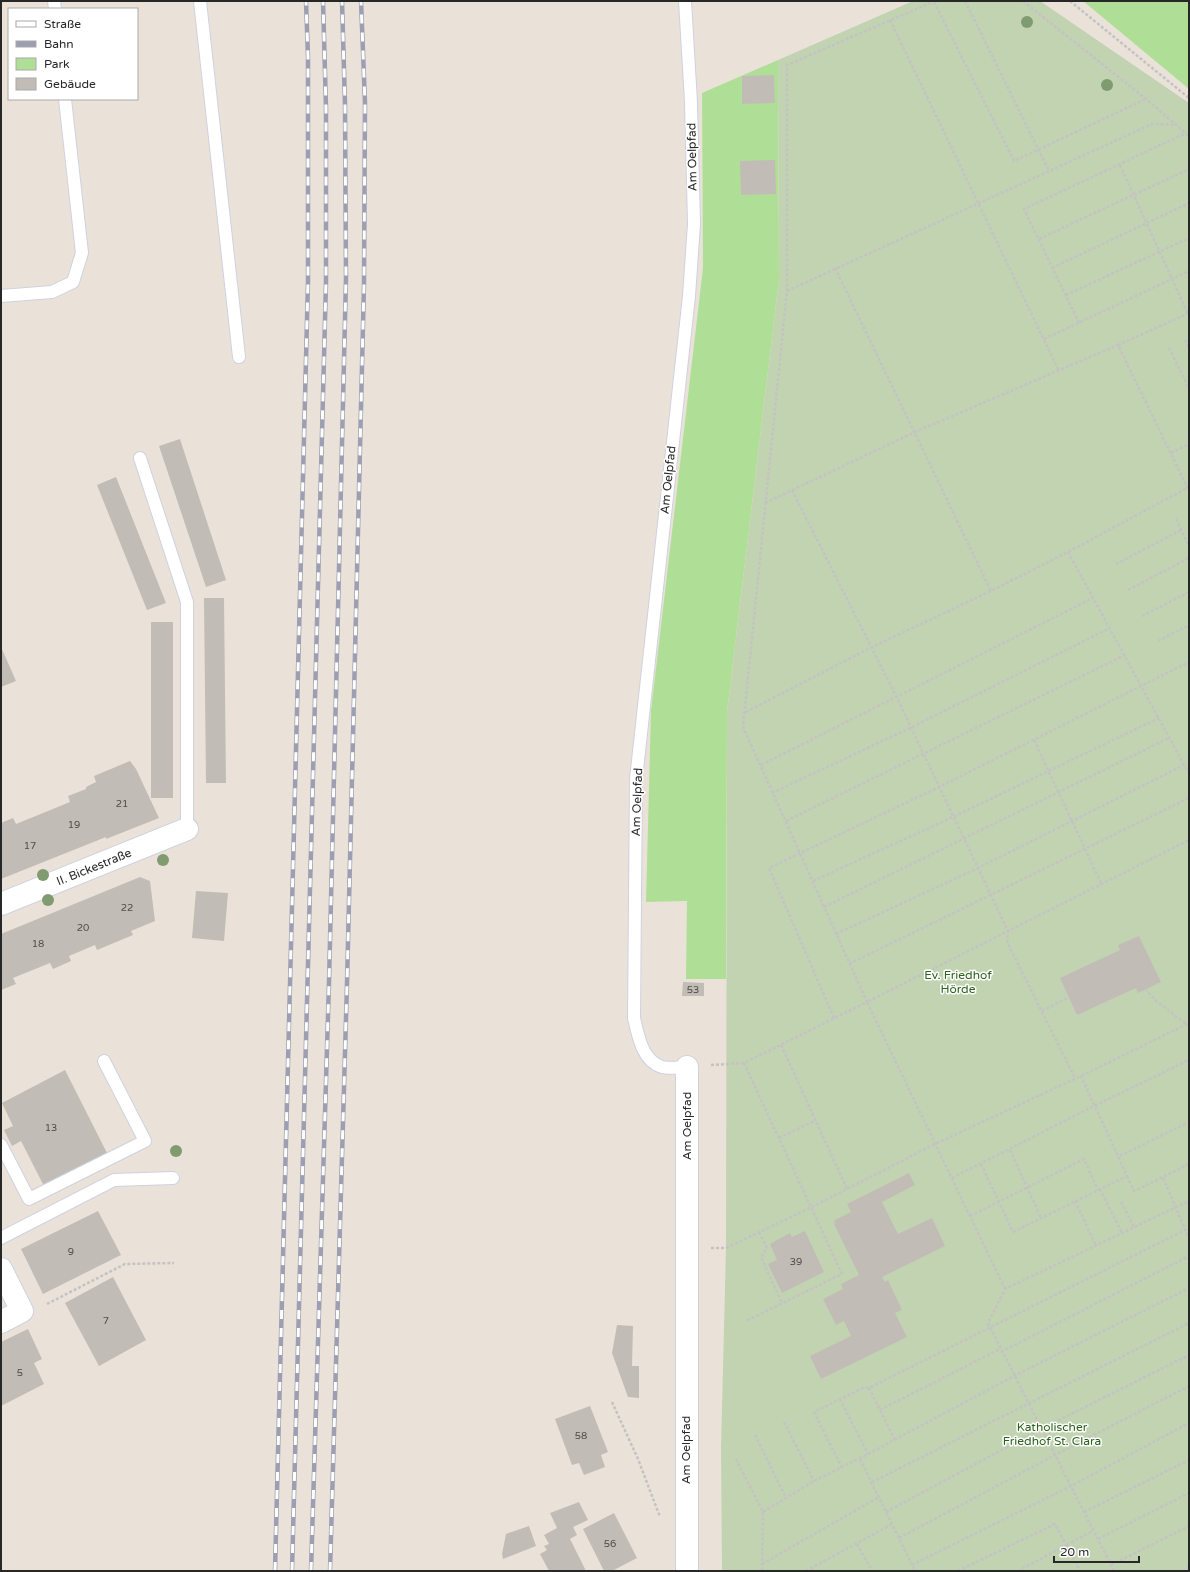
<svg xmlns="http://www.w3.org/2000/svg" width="1190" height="1572" font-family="'Varela Round',sans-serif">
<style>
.green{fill:#afdf96}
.cemetery{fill:#c2d3b1}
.building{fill:#c2bcb6}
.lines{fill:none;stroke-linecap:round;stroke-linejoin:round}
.lane-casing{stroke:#ced2e0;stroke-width:14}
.street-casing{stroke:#ced2e0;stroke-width:24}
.path{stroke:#c3c3c3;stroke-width:2.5;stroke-dasharray:3 2;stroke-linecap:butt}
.lane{stroke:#fff;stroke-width:12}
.street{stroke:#fff;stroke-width:22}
.rail-casing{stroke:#9c9fb1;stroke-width:4.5}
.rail{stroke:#fff;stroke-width:3;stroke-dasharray:9;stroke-linecap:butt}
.tree{fill:#809b70}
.labels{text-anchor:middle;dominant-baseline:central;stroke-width:3;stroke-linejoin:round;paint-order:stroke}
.number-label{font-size:10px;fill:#4e4c4b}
.street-label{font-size:12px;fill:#272727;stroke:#fff}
.park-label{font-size:12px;fill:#2a611b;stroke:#fff}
</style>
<rect width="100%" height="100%" fill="#eae2d9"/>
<!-- green -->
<path class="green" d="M1083,1H1189V89Z
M778,60L779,279L727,712L726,979H686L687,901L646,902L651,711L703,268L702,93Z"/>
<!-- cemetery -->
<path class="cemetery" d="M913,1H1040L1189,103V1571H722L721,1448L726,1248L727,712L779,279L778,60Z"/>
<!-- building -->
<path class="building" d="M774,75L775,103L742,104V76Z
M775,160L776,194L741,195L740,161Z
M180,439L226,580L206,587L159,446Z
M116,477L166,603L147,610L97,485Z
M204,598H224L226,783H206Z
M151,622H173V798H151Z
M1,647L16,681L1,687Z
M130,761L136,769L159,818L106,839V837L1,879V823L13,818L16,824L70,802L68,796L86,789V787L96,782L94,776Z
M140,877L150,881L155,921L131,931L133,935L97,950L95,945L69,956L71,961L53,969L50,963L13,978L16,984L1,990V934Z
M196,891L228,893L224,941L192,938Z
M1139,936L1161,982L1138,993L1136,988L1077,1015L1060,978L1120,950L1118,945Z
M683,982L704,983V996H682Z
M65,1070L108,1155L45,1188L21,1141L12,1146L4,1130L13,1126L2,1103Z
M909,1173L915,1185L882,1202L898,1234L932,1218L945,1246L882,1277L885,1282L888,1280L902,1310L895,1313L907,1337L821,1379L810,1356L851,1336L844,1321L836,1325L823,1299L843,1289L841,1284L859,1275L834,1224L835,1220L851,1212L847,1204Z
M98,1211L121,1255L43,1294L21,1249Z
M805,1231L824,1272L782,1293L768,1264L777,1260L770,1244L790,1233L792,1237Z
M113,1277L146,1340L99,1366L65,1303Z
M617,1325L633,1326L632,1366H639V1398L628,1397L612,1353Z
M28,1329L42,1359L34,1363L44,1384L1,1406V1342Z
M590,1406L608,1452L601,1455L605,1467L584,1475L579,1463L572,1465L555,1419Z
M579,1502L588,1520L573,1527L577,1535L570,1539L586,1571H549L540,1554L547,1550L544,1546L549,1544L544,1535L557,1528L550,1513Z
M614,1513L637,1558L612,1571H604L583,1529Z
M529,1526L536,1546L503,1559L502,1554L506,1534Z"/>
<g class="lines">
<defs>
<path id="lane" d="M54,1L55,9
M200,1L239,357
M685,1L691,102L694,224L689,296L636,779L634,1018C638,1035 642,1061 662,1067C669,1069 680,1067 687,1067
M1,296L52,292L73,282L82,253L65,99
M140,458L187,602V829
M1,1145L29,1199L145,1141L104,1061
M1,1238L114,1180L173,1178"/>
<path id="street" d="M1,904L187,829
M687,1067V1571
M1,1269L22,1311L1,1322"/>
</defs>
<!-- lane casing -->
<use href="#lane" class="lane-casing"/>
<!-- street casing -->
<use href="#street" class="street-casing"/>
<!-- path -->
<path class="path" d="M965,1L1049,171
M1023,1L1146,99L1189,136
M1070,1L1189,98
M934,2L1014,161L1146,99
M890,20L1059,371
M1120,165L1188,314
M1039,239L1189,169
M835,268L991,591
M1052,268L1189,203
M787,291L1152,124L1176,125
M1066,295L1189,238
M1189,313L1118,345L1189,491
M1079,323L1024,209L1186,133
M1044,339L1189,271
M1185,340L1189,349
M1169,348L1189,388
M1171,453L1189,444
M792,490L897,698L1008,931L1007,942L1075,1078
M765,503L915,432L1118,345
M1176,519L1189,546
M1068,552L1189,774
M1116,564L1181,530
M1128,590L1189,558
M1142,616L1189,592
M1158,641L1189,625
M746,712L872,647L991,591L1068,552L1189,487
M1034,740L1101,883
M761,765L1093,598
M772,793L910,728L1110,628
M786,821L1125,655
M813,881L953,817L1159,718
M824,907L1169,738
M836,934L978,868L1184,765
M849,964L1189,798
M1145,989L1155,1000L1186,1024
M1042,1011L1069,997
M834,1018L769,868L939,787L1189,662
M781,1045L847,1189
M744,1063L842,1274L746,1321
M711,1065L744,1063L867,1002L743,727L787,291V65L935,1
M779,1138L816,1120
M1010,1150L1041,1218
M1120,1156L1189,1122
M981,1164L1013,1232L1127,1176L1081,1076
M1189,1164L1163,1177L1189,1239
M1127,1176L1134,1191L1163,1177
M952,1178L1094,1106L1189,1060
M1100,1189L1122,1233
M1075,1201L1096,1246
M1121,1202L1134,1227
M970,1216L1084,1159L1098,1190
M759,1232L767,1248L761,1257L782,1303
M711,1248H726L810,1208L935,1144L1081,1076L1189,1023
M1005,1289L867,1002L1189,840
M47,1304L125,1264L174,1263
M1001,1352L1189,1256
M869,1388L895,1440
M840,1399L868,1454
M612,1402L638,1459L660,1517
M880,1410L1000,1349
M784,1422L814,1481
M755,1435L786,1498
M736,1459L763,1512L762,1571
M860,1459L915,1571
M842,1468L814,1412L863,1388H869L1185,1230
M872,1482L1189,1323
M763,1512L814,1481L868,1454L1014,1376L1189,1288
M886,1512L1041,1429L1189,1355
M1084,1512L1189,1460
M899,1538L1055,1455L1189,1386
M1098,1539L1189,1493
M857,1544L872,1571
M762,1564L879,1497
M912,1565L1071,1486L1189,1423
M1111,1565L1189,1526
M806,1571L892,1524
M958,1571L1055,1524L1080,1571
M1018,1571L1093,1531
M1114,1571L988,1323L1005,1289L1189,1201
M1183,1571L1189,1567"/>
<!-- lane -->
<use href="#lane" class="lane"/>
<!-- street -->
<use href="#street" class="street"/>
<defs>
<path id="rail" d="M275,1571L308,281V57L306,1
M292,1571L326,282V108L323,1
M311,1571L329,983L346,278L345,104L342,1
M330,1571L347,984L364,284L365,103L361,1"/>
</defs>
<!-- rail casing -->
<use href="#rail" class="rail-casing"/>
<!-- rail -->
<use href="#rail" class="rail"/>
</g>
<!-- trees -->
<g class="tree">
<circle cx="1027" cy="22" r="6"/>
<circle cx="1107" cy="85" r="6"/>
<circle cx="163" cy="860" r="6"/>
<circle cx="43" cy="875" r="6"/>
<circle cx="48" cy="900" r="6"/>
<circle cx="176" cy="1151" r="6"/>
</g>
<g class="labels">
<!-- number labels -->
<g class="number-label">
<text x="122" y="804">21</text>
<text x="74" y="825">19</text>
<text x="30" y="846">17</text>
<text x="127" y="908">22</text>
<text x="83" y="928">20</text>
<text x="38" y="944">18</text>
<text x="693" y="990">53</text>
<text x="51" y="1128">13</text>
<text x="71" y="1252">9</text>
<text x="796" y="1262">39</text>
<text x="106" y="1321">7</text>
<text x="20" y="1373">5</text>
<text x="581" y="1436">58</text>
<text x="610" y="1544">56</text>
</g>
<!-- street labels -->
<g class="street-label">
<text transform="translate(692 157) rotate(-91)">Am Oelpfad</text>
<text transform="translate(668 480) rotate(-84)">Am Oelpfad</text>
<text transform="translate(637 802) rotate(-88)">Am Oelpfad</text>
<text transform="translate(94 867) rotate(-22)">II. Bickestraße</text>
<text transform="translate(687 1126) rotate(-90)">Am Oelpfad</text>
<text transform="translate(686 1450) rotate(-90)">Am Oelpfad</text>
</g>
<!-- park labels -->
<g class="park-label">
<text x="958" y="975">Ev. Friedhof<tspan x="958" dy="14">Hörde</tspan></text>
<text x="1052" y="1427">Katholischer<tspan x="1052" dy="14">Friedhof St. Clara</tspan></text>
</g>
</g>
<!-- border -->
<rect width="1190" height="1572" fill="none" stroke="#272727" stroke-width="4"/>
<!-- legend -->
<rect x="8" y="8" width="130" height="92" fill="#ffffff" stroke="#a9a9a9"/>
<rect x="16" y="21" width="20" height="6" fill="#ffffff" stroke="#a9a9a9"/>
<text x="44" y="28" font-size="12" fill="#272727">Straße</text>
<rect x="16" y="41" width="20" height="6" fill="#9c9fb1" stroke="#a9a9a9"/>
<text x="44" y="48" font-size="12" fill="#272727">Bahn</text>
<rect x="16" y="58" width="20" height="12" fill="#afdf96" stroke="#a9a9a9"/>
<text x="44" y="68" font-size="12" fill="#272727">Park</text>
<rect x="16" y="78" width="20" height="12" fill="#c2bcb6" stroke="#a9a9a9"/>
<text x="44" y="88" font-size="12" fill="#272727">Gebäude</text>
<!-- scale -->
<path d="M1054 1556v6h85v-6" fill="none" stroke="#272727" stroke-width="2"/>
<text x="1060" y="1556" font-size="12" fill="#272727" stroke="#ffffff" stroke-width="3" paint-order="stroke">20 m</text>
</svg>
